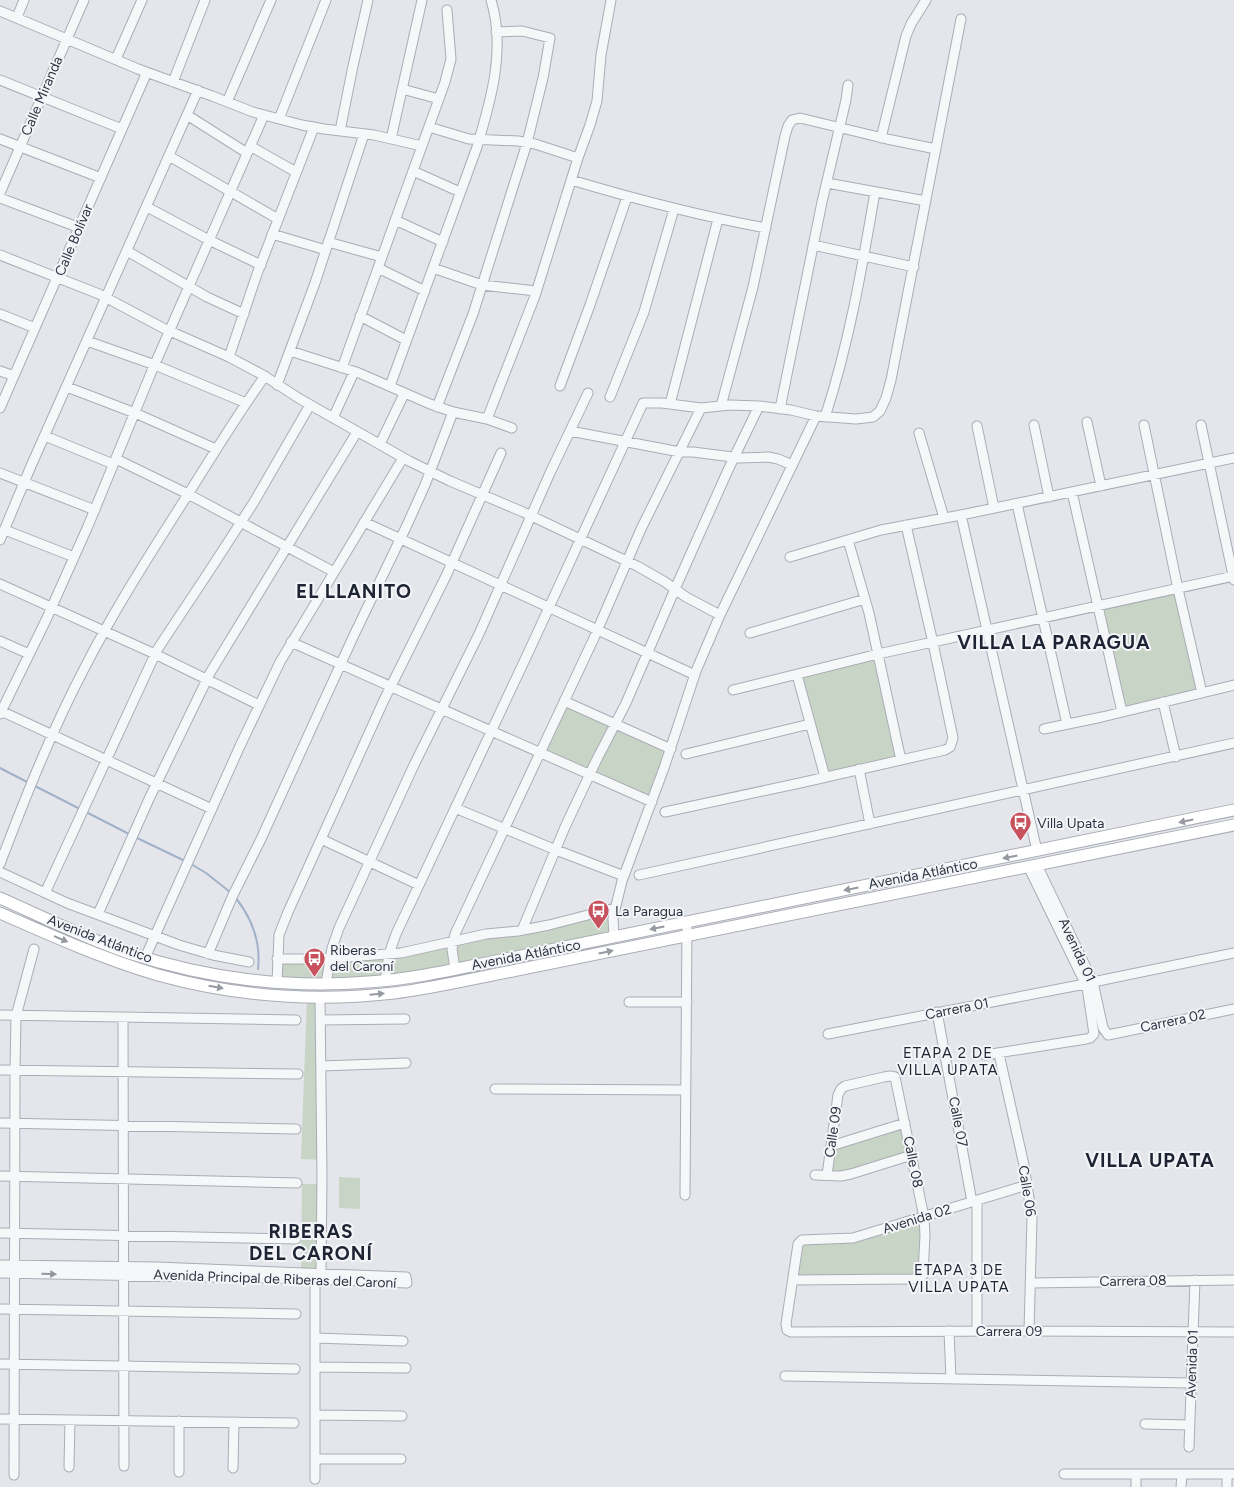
<svg xmlns="http://www.w3.org/2000/svg" width="1234" height="1487" font-family="Figtree,sans-serif">
<style>
.green{fill:#c8d4c5}
.lines{fill:none;stroke-linecap:round;stroke-linejoin:round}
.stream{stroke:#a1b2c8;stroke-width:2}
.street-casing{stroke:#a9adb5;stroke-width:11}
.secondary-casing{stroke:#a9adb5;stroke-width:13}
.street{stroke:#f6f7f9;stroke-width:9}
.secondary{stroke:#fff;stroke-width:11}
.oneway{fill:#9699a0}
.oneway2{fill:#91959e}
.labels{text-anchor:middle;dominant-baseline:central;stroke-width:4;stroke-linejoin:round;paint-order:stroke}
.street-label{font-size:14px;fill:#2c3342;stroke:#f3f5f8}
.poi-label{font-size:14px;fill:#2c3342;stroke:#f3f5f8;text-anchor:start}
.neighbourhood-label{font-size:15px;letter-spacing:1px;fill:#1e2433;stroke:#f3f5f8}
.district-label{font-size:19px;font-weight:bold;letter-spacing:1px;fill:#1e2433;stroke:#f3f5f8}
</style>
<rect width="100%" height="100%" fill="#e4e6eb"/>
<!-- green -->
<path class="green" d="M1178,589L1202,693L1122,712L1097,607Z
M878,654L901,760L825,777L797,675Z
M564,701L671,749L652,802L540,752Z
M615,908L614,937L408,978L277,982V959L382,955Z
M307,997H320L322,1160L301,1159Z
M905,1123L912,1155L827,1175L831,1146Z
M339,1177L360,1178V1209L339,1208Z
M302,1184H322L321,1273L301,1272Z
M924,1217L923,1275L793,1280L798,1244L834,1239Z"/>
<g class="lines">
<!-- stream -->
<path class="stream" d="M0,768L29,783
M35,786L80,809
M86,812L131,835
M135,837L185,861
M191,864L206,873L230,892
M235,897C252,918 261,942 258,969"/>
<defs>
<path id="street" d="M0,11L138,69L212,96L253,112L302,125L324,129L374,135L422,146
M17,17L24,0
M116,59L142,0
M0,80L122,129
M173,82L205,0
M402,89L439,99
M227,102L271,0
M187,115L247,153
M279,119L326,0
M429,127L469,139L518,141L535,144L578,158
M340,131L353,66L368,0
M881,138L906,36L911,24L926,0
M0,139L101,178
M391,139L422,0
M250,146L296,172
M169,156L278,219
M413,171L460,192
M571,180C635,199 700,216 766,228
M827,183L926,201
M0,193L84,0
M0,198L80,228
M147,207L209,240L261,265
M395,220L443,242
M272,234L326,250
M328,242L382,257
M813,245L914,267
M127,251L207,297L244,314
M0,255L99,294L165,329L229,357L263,375L300,399L409,461L450,481L523,512L637,566L665,582L686,597L720,615
M378,268L425,291
M433,268L482,285L536,291
M0,314L35,328
M360,316L406,340
M87,341L155,365L246,403
M290,351L359,373L430,404L453,412L487,419L512,428
M229,357L257,274L314,127
M342,368L445,82L451,59L447,10
M0,371L14,376
M277,385L315,283L364,134
M390,386L477,147C491,100 506,49 491,0
M560,386L590,305L627,197
M67,387L135,413L216,449
M610,397L644,312L674,209
M670,404L718,219
M721,406L753,287L785,136L788,126L792,120L800,118L887,139L936,149
M437,407L473,314L527,143L543,78L550,38L522,31L496,32
M0,408L147,72
M780,409L822,202L846,100L848,85
M825,417C849,344 862,268 875,192
M333,418L354,372
M487,419L535,296L578,158L590,125L597,101L601,55L611,0
M1087,422L1101,486
M1034,425L1049,497
M1144,425L1178,589L1202,693
M1201,425L1234,580
M977,426L994,508
M570,431L680,452H693L740,458L768,457L778,459L792,465
M919,433L944,518
M45,436L113,464
M380,444L404,394
M116,459L188,494L334,572
M0,473L95,510
M1072,492L1122,712
M1017,504L1067,724
M961,515L1037,851
M364,522L695,675
M5,530L74,557
M0,540L31,466L198,90
M848,540L869,613L901,760
M790,557L881,530L961,515L1234,458
M0,584L155,654L259,705
M750,633L865,599
M0,641L29,654
M291,642C411,696 532,749 652,802
M797,675L825,777
M733,690L878,654L1234,576
M564,701L671,749
M1163,702L1176,757
M1,711L212,809
M0,714L46,620L88,526L151,373L264,115
M1044,729L1102,717L1234,685
M686,754L810,724
M859,769L870,824
M455,808L556,850L624,876
M665,812L800,783L945,750L950,747L953,738L933,643L906,525
M321,839L419,885
M0,864C25,798 51,732 84,669C112,614 145,562 178,510C207,465 234,419 265,376
M1037,865L1093,982L1103,1028L1108,1035L1234,1009
M0,872L67,903L179,945L213,955L249,962
M639,875L1234,743
M45,893L157,650L208,573L254,502L310,405
M98,914L149,799L210,673L357,432
M522,930L565,827L596,761L626,703L675,589L728,470L759,406
M614,937L613,918L622,881L664,768L696,671L720,615L816,416
M208,954L233,895L261,839L354,635L407,525L425,485L453,412
M145,958L240,746L280,662L403,458
M277,959H320L401,953L486,934L518,931L549,925L615,908
M455,969L452,949L455,934L594,638L641,529L701,408
M385,981L389,954L396,934L529,651L643,403H662L701,408L730,405L759,406L791,410L816,416L856,419L873,417L880,411L886,398L891,380L961,19
M277,982L279,935L288,912L384,700L446,576L501,453
M1093,982L1234,953
M326,984L332,948L339,928L414,765L479,634L550,473L588,393
M320,997L322,1176L321,1279
M629,1002H687
M937,1012L972,1202
M0,1015L296,1020
M123,1018L124,1466
M321,1020L405,1019
M828,1034L1085,984
M999,1054L1024,1165L1032,1218L1029,1331
M985,1055L1086,1039L1090,1038L1094,1034L1087,987L1028,866
M321,1066L406,1063
M0,1070L298,1074
M495,1089L686,1090
M0,1123L296,1129
M831,1146L905,1123
M815,1175L841,1176L851,1174L912,1155
M0,1176L297,1183
M1027,1185L853,1238L802,1240L798,1244L786,1324L787,1330L791,1332L1029,1331L1234,1332
M685,1195L687,922
M977,1201V1331
M0,1233L296,1239
M0,1265L157,1267L406,1277L407,1283L315,1279L0,1273
M793,1280L912,1279L920,1278L923,1275L925,1235L924,1217L895,1077L890,1076L884,1077L845,1086L841,1089L838,1095L827,1175
M1031,1283L1234,1280
M0,1309L296,1314
M949,1331L951,1379
M315,1338L403,1341
M0,1364L295,1369
M315,1367L406,1368
M785,1376L1191,1383
M315,1415L402,1416
M0,1419L294,1423
M1145,1424L1190,1425
M1189,1447L1195,1280
M315,1459H401
M69,1467L70,1420
M233,1468L234,1422
M179,1472V1421
M1064,1474H1234
M14,1475L15,1070L16,1016L34,949
M315,1479V1279
M1136,1487V1474
M1181,1487L1182,1474
M1227,1487V1474"/>
<path id="secondary" d="M0,898C43,917 85,938 129,953C205,978 288,989 368,982C415,979 461,968 506,959L1234,810
M0,913C52,936 104,959 158,975C234,996 316,1002 394,993C435,988 476,978 517,970L1234,825"/>
</defs>
<!-- street casing -->
<use href="#street" class="street-casing"/>
<!-- secondary casing -->
<use href="#secondary" class="secondary-casing"/>
<!-- street -->
<use href="#street" class="street"/>
<!-- secondary -->
<use href="#secondary" class="secondary"/>
</g>
<!-- one-way arrows -->
<defs><path id="oneway-solid" d="M-6-.8H1V-3.2L6.5 0L1 3.2V.8H-6Z" transform="scale(1.25)"/></defs>
<g class="oneway">
<use href="#oneway-solid" transform="translate(1186 821) rotate(168)"/>
<use href="#oneway-solid" transform="translate(1010 857) rotate(169)"/>
<use href="#oneway-solid" transform="translate(851 889) rotate(169)"/>
<use href="#oneway-solid" transform="translate(657 928) rotate(169)"/>
<use href="#oneway-solid" transform="translate(61 939) rotate(23)"/>
<use href="#oneway-solid" transform="translate(606 952) rotate(-12)"/>
<use href="#oneway-solid" transform="translate(216 987) rotate(10)"/>
<use href="#oneway-solid" transform="translate(377 994) rotate(-5)"/>
</g>
<use class="oneway2" href="#oneway-solid" transform="translate(49 1274) rotate(1)"/>
<!-- icons -->
<defs>
<symbol id="bus-pin" viewBox="-11 -11 22 30"><path d="M0 17L-7.5 6A9.5 9.5 0 1 1 7.5 6Z" fill="#c7525d" stroke="#f3f5f8"/><path d="M-5-6H5V4H4V6H2V4H-2V6H-4V4H-5ZM-3.5-4V0h7V-4ZM-3.5 1.2v1.5H-2V1.2ZM2 1.2v1.5H3.5V1.2Z" fill="#fff"/></symbol>
</defs>
<g fill-rule="evenodd">
<use href="#bus-pin" x="1008" y="810" width="25" height="34"/>
<use href="#bus-pin" x="586" y="898" width="25" height="34"/>
<use href="#bus-pin" x="302" y="946" width="25" height="34"/>
</g>
<g class="labels">
<!-- street labels -->
<g class="street-label">
<text transform="translate(42 96) rotate(-67)">Calle Miranda</text>
<text transform="translate(74 240) rotate(-67)">Calle Bolívar</text>
<text transform="translate(923 874) rotate(-11)">Avenida Atlántico</text>
<text transform="translate(100 939) rotate(21)">Avenida Atlántico</text>
<text transform="translate(1077 950) rotate(65)">Avenida 01</text>
<text transform="translate(526 955) rotate(-11)">Avenida Atlántico</text>
<text transform="translate(957 1009) rotate(-11)">Carrera 01</text>
<text transform="translate(1173 1021) rotate(-12)">Carrera 02</text>
<text transform="translate(958 1122) rotate(79)">Calle 07</text>
<text transform="translate(833 1132) rotate(-82)">Calle 09</text>
<text transform="translate(913 1162) rotate(79)">Calle 08</text>
<text transform="translate(1027 1191) rotate(81)">Calle 06</text>
<text transform="translate(917 1219) rotate(-17)">Avenida 02</text>
<text transform="translate(275 1279) rotate(2)">Avenida Principal de Riberas del Caroní</text>
<text transform="translate(1133 1281) rotate(-1)">Carrera 08</text>
<text x="1009" y="1331">Carrera 09</text>
<text transform="translate(1192 1364) rotate(-88)">Avenida 01</text>
</g>
<!-- poi labels -->
<g class="poi-label">
<text x="1037" y="823">Villa Upata</text>
<text x="615" y="911">La Paragua</text>
<text x="330" y="950">Riberas<tspan x="330" dy="16">del Caroní</tspan></text>
</g>
<!-- neighbourhood labels -->
<g class="neighbourhood-label">
<text x="948" y="1053">ETAPA 2 DE<tspan x="948" dy="17">VILLA UPATA</tspan></text>
<text x="959" y="1270">ETAPA 3 DE<tspan x="959" dy="17">VILLA UPATA</tspan></text>
</g>
<!-- district labels -->
<g class="district-label">
<text x="354" y="591">EL LLANITO</text>
<text x="1054" y="642">VILLA LA PARAGUA</text>
<text x="1150" y="1160">VILLA UPATA</text>
<text x="311" y="1231">RIBERAS<tspan x="311" dy="22">DEL CARONÍ</tspan></text>
</g>
</g>
</svg>
